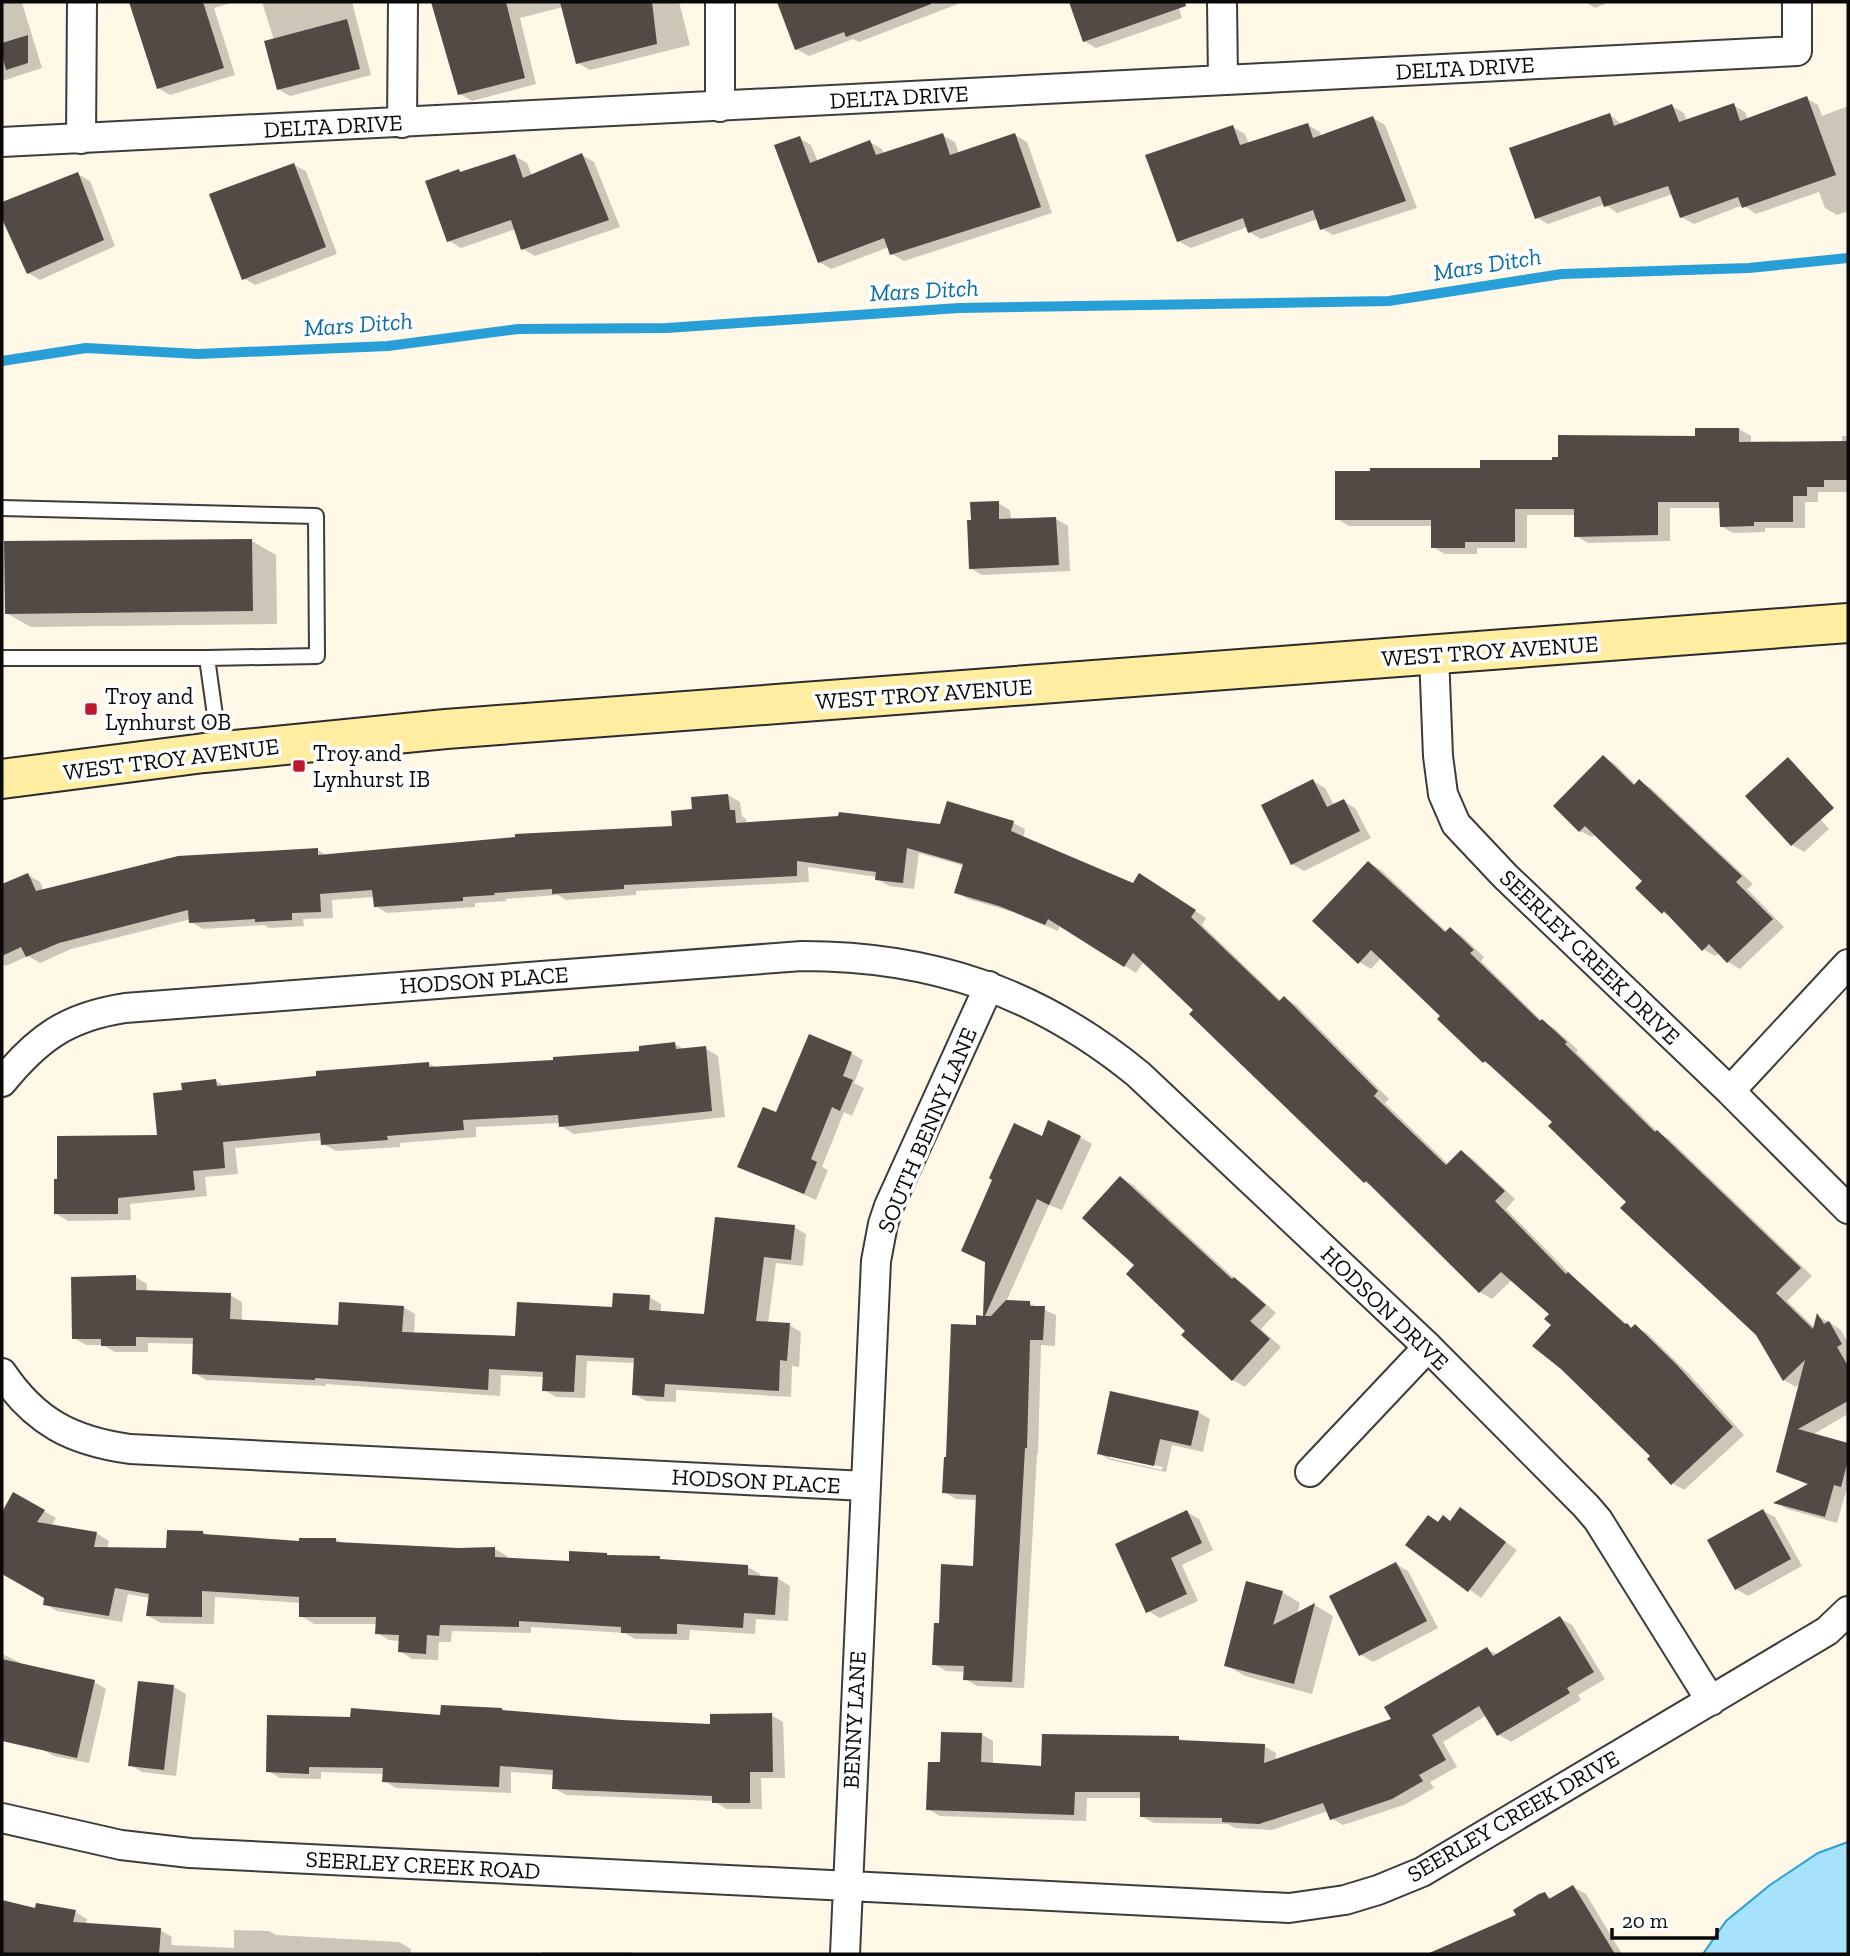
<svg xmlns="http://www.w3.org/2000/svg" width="1850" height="1956" font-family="'Zilla Slab',serif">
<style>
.water{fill:#a6e2fb;stroke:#28a0d7;stroke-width:2}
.shadow{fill:#0003;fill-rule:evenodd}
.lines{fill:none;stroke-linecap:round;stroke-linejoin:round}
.stream{stroke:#28a0d7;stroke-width:10}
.building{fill:#534945}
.lane-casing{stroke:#3c3c3c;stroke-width:18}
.street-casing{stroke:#3c3c3c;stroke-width:32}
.secondary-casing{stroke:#2b2b2b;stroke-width:42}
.lane{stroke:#fff;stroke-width:14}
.street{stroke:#fff;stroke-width:28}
.secondary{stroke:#ffeda1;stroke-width:38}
.poi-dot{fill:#c2182f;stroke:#fff;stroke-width:2.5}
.labels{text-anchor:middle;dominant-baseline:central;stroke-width:7;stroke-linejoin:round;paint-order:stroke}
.street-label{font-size:23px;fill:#090909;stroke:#fff}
.poi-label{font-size:23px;fill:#090909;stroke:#fff;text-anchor:start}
.water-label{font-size:24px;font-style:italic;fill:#0b6da3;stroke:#fff}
</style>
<rect width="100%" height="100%" fill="#fff8e6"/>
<!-- water -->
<path class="water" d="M1848,1842V1954H1703L1726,1921L1770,1885L1818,1853Z"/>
<!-- shadow -->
<path class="shadow" d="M2,2H27L22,3L42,68L2,81Z
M137,2H235L214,8L235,75L170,95L158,88L131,4Z
M262,2H352L371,75L290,96L278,89L274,40Z
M452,2H679L690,45L590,70L578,63L563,7L520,18L536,84L472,101L460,94L435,7Z
M779,2H957L958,4L859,42L853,39L809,56L796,49Z
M1071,2H1177L1182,18L1096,48L1084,41Z
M1585,2H1610L1595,8Z
M1806,98L1818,105L1822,116L1848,106V211L1837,215L1825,208L1819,192L1756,214L1743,205L1694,224L1681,217L1673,194L1617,213L1605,204L1548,224L1536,217L1610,115L1623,125L1672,106L1684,113L1687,121L1733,105L1745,112L1748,120Z
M1373,118L1385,125L1417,208L1333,235L1321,228L1318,219L1261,239L1249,232L1247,227L1191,248L1178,241L1233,127L1245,134L1249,144L1308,125L1320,132L1321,136Z
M942,135L955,142L959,154L1015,135L1027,142L1052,213L904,261L892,254L889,247L831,269L819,262L799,138L811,145L818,162L870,142L882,149L884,154Z
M582,155L594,162L620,227L535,256L523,249L516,229L461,248L449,241L459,171L463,173L515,156L527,163L532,176Z
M294,165L306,171L337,254L255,285L243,278Z
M78,174L90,181L115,246L40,280L28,273L2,215V204Z
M1739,429L1751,436V444L1842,443V436H1848V492H1818V502H1805V528H1765V532L1733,533L1721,526V508H1670V541L1588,543L1576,536V515H1527V548H1477V554H1445L1433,547V526H1349L1337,519L1482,470L1554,462Z
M998,503L1010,510L1011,520L1056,519L1068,526L1070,571L982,575L970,568Z
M252,541L276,555L277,624L31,627L6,613Z
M1603,757L1615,764L1636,785L1639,782L1651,788L1753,884L1747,889L1784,927L1740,969L1728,962L1719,953L1715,956L1703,949L1673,918L1663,912L1644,881L1596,834L1592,837L1580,831Z
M1786,780L1829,829L1804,852L1792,845Z
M1313,781L1325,788L1334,805L1343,801L1355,808L1371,838L1304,871L1292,864Z
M728,795L740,802L742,816L746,819L747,824L942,826L1013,823L1025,829L1023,838L1134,885L1152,883L1206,918L1202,925L1281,1001L1284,998L1296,1005L1389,1099L1385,1103L1449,1165L1461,1152L1473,1159L1515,1199L1506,1209L1573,1277L1631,1328L1635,1327L1647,1333L1689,1374L1744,1435L1684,1490L1672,1483L1554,1325L1551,1314L1512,1280L1492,1299L1480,1292L1377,1189L1365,1182L1196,1010L1144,961L1136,973L1060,925L1058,931L1013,912L968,899L956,892L964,866L919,853L914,889L889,886L877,879V877L808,867L809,882L636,891V895L566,900L558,895L506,899V901L475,903V907L387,913L375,906L374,897L332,900L333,918L303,919L304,926L269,928L264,925L203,929L191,922V919L71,949L40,963L28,956L6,966L2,964V886L28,875L40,882L44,891L318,850L327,856L674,828L694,811Z
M1369,863L1381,870L1447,932L1450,929L1462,936L1484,957L1481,961L1543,1022L1554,1028L1578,1050L1576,1052L1659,1133L1669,1139L1812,1276L1787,1301L1815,1328L1818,1316L1829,1322L1841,1330L1848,1343V1414L1812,1435L1848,1444V1491H1846L1837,1523L1787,1509L1776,1503L1809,1485L1778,1471L1802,1381L1796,1387L1784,1380L1757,1334L1628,1202L1554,1122L1497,1069L1484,1062L1442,1016L1381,958L1371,969L1359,962Z
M675,1044L686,1050L705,1048L718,1056L725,1117L574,1134L561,1126L560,1123L476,1127V1137L400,1143V1147L336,1151L323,1144V1140L235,1148L238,1174L205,1177L207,1196L130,1204L131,1220L68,1221L55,1213L159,1137L184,1092L216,1081L226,1087L428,1063L438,1068L555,1062L641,1052Z
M851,1053L863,1060L854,1083L864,1088L852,1116L844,1112L822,1167L828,1170L816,1200L740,1166L777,1114Z
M1080,1137L1092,1144L1062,1210L1049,1205L1006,1302L1029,1303L1056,1315L1055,1346L1041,1345L1038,1454H1037L1024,1688L977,1686L965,1679L966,1672L946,1671L934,1664L941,1625L975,1567L977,1500L956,1499L944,1492L948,1459L978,1327L985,1317L986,1263L963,1251L1043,1138Z
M1121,1178L1133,1185L1235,1279L1246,1286L1276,1313L1261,1329L1281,1347L1245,1387L1233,1380L1184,1335L1187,1330L1137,1265Z
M717,1219L794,1227L806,1234L803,1266L776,1263L768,1324L789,1325L801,1332L799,1367L792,1366L791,1397L676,1390V1402L646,1401L634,1394L635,1363L587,1361L585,1398L556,1397L544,1390V1377L501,1375L500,1396L326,1384V1386L206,1380L194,1373L195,1344L148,1343V1352H115L102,1345H86L74,1338L135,1277L147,1284V1292L230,1295L242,1302V1321L339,1327L403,1307L415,1314L414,1334L517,1338L649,1297L661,1304V1313L706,1316Z
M1198,1412L1210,1419L1203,1452L1172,1445L1166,1472L1110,1460L1099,1453ZM1109,1455L1163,1467L1162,1470L1109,1458Z
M14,1494L56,1518L51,1526L96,1533L109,1541L107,1549L168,1550L203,1532L210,1537L301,1543L336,1539L344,1544L458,1550L495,1549L507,1556V1560L570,1563L606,1555L748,1567L760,1574V1577L777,1578L790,1586L788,1621L756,1619L755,1634L690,1630L689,1640L635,1639L625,1633L531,1627V1633L452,1631L451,1642H439L438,1660L412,1659L400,1651V1641L389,1640L377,1633V1624H314L301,1616V1603L215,1597L214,1624L161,1623L148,1616L150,1598L128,1594L122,1622L57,1611L45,1604L46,1597L2,1572V1510L4,1511Z
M1461,1510L1517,1550L1481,1598L1408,1544L1439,1524L1451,1522Z
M1763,1511L1775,1517L1802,1566L1748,1596L1736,1589Z
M1187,1512L1199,1519L1213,1550L1182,1565L1198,1601L1160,1618L1148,1611Z
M1396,1564L1408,1571L1438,1628L1373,1662L1361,1655Z
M1282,1592L1300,1603L1297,1614L1315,1605L1333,1616L1312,1694L1245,1676L1226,1665Z
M1560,1618L1572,1625L1605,1679L1578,1695L1581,1700L1511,1742L1499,1735L1487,1715L1443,1742L1457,1767L1430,1782L1434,1788L1404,1805L1343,1825L1331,1818L1328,1811L1272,1830L1235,1828L1228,1824L1154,1823L1141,1816L1142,1798H1087L1086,1821L940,1816L928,1809L941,1764L981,1734L993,1741V1765L1043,1768L1178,1738L1185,1742L1264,1746L1276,1753V1761L1393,1720L1487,1649L1498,1655Z
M2,1654L19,1662V1665L94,1682L106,1689L89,1763L54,1756L42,1749L47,1726L2,1718Z
M174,1687L186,1694L176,1776L142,1772L130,1765Z
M502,1709L507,1713L620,1722L712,1726L771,1715L783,1722L785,1778H761L762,1809H726L714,1801L566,1795L554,1788L555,1775L511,1772V1793L396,1788L384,1781L385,1774L321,1772V1779L280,1778L268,1771L352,1719L442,1717Z
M1573,1887L1586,1894L1622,1954H1432L1518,1915L1544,1894L1553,1899Z
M2,1901L36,1910L75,1912L87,1919L86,1924L160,1930L172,1937L171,1945L234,1948V1930L269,1931L276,1935L399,1942L411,1949V1954H2Z
M542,1952H631L634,1954H542Z"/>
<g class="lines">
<!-- stream -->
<path class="stream" d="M2,361L86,348L198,354L388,346L518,329L667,328L959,308L1389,301L1562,274L1749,268L1848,258"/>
</g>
<!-- building -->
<path class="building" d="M129,2H203L224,68L157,89Z
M431,2H506L525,78L458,95Z
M560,2H652L657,44L576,64Z
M777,2H930L931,4L846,37L844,32L795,50Z
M1069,2H1185L1186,6L1083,42Z
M347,19L360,69L277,90L264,41Z
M28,35V63L6,70L2,55V43Z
M1807,96L1836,175L1742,208L1738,197L1680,218L1668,186L1604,207L1600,196L1535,219L1509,148L1610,113L1614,126L1672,104L1679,122L1734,103L1740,121Z
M1373,116L1406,201L1320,230L1313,210L1248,233L1243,218L1177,242L1145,155L1233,125L1240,145L1308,123L1313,138Z
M943,133L950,155L1015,133L1041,207L890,255L884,238L818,263L774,145L800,136L810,163L870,140L876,155Z
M582,153L609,220L521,250L511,220L447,242L425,181L459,169L460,172L515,154L523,178Z
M294,163L326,247L242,280L209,194Z
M78,172L104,240L27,274L2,219V202Z
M1695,428H1739V442L1848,441V480H1824V487H1807V496H1793V522H1754V526L1720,527L1719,502H1658V535L1574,537V509H1515V542H1465V548H1431V520H1335V471H1370V468H1480V460H1552V457H1558V435L1695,436Z
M999,501V519L1056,517L1059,565L969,569L967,520H971L970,502Z
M252,539L253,611L5,614L4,541Z
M1603,755L1634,785L1639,779L1742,876L1736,882L1773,919L1727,963L1709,944L1702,951L1664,911L1662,914L1635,888L1642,881L1585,826L1579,832L1553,806Z
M1788,757L1834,808L1791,846L1745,796Z
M1313,779L1327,807L1344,799L1360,831L1291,865L1261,805Z
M728,794L730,810H735L736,823L838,816L839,812L940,824L947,801L1014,821L1011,831L1133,883L1139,873L1196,910L1191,917L1279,1001L1284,996L1378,1091L1374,1096L1446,1165L1461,1150L1505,1191L1495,1201L1566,1274L1568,1272L1625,1324L1627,1323L1631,1328L1635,1324L1677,1365L1733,1427L1671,1485L1647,1459L1650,1456L1561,1369L1532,1346L1551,1325L1544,1319L1549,1314L1501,1272L1479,1293L1366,1181L1364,1183L1189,1014L1193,1010L1133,953L1124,967L1048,919L1045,925L999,906L954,893L963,864L907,848L903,883L875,880L876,872L797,861V876L624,885V889L552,894V889L494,893L495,895L463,897V901L374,907L372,890L320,894L321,912L292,913V920L255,922V919L189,923L188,910L59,943L26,957L21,947L2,956V884L28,873L36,891L178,856L318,848V855L515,837V834L672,826L671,811L692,809L691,797Z
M1368,861L1445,932L1450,927L1474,950L1470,953L1540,1021L1542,1019L1567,1042L1565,1044L1655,1132L1657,1130L1801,1268L1776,1293L1813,1329L1817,1313L1824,1324L1829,1321L1842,1344L1837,1347L1848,1366V1401L1798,1429L1848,1443V1460L1841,1487L1834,1485L1825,1517L1773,1503L1808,1484L1776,1472L1805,1360L1783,1381L1756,1335L1620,1208L1626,1202L1548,1126L1552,1122L1485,1061L1483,1063L1437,1019L1440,1016L1371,950L1358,964L1312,921Z
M809,1034L852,1052L843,1076L853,1080L840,1111L832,1107L811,1159L817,1162L804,1194L737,1167L763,1107L776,1112Z
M675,1042L676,1049L706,1046L712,1111L559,1127L558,1115L463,1120L464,1130L387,1136L388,1140L321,1145L320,1133L223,1142L225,1168L193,1171L195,1190L118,1198V1214H54V1179H57V1136L157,1135L153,1093L182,1090L181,1083L216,1079L217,1086L316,1076V1071L429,1062V1067L553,1060V1057L639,1051V1046Z
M1048,1120L1081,1136L1049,1205L1037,1199L985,1316H991L1006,1300L1030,1301V1306H1045L1043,1340H1030L1027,1448H1025L1012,1682L963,1680L964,1666L932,1665L934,1623H939L941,1564L973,1566L976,1495L942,1493L944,1457H946L951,1324L976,1325V1315L983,1316L985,1262L961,1251L992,1180L989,1178L1014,1123L1042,1136Z
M1120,1176L1232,1279L1234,1277L1266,1305L1250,1321L1270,1339L1232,1381L1181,1335L1185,1331L1126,1274L1134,1265L1082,1218Z
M715,1217L795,1225L791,1260L764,1257L756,1321L790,1323L787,1361L780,1360L779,1391L665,1384L664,1397L632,1395L634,1358L576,1355L574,1392L542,1391L543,1372L489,1369L488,1390L315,1378V1380L192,1374L193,1338L136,1337V1346H101V1339H72L71,1277L136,1275V1290L231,1293L230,1319L338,1325L339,1302L404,1306L402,1332L515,1336L517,1302L612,1307L613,1293L650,1295L649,1310L704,1314Z
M1110,1391L1199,1411L1191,1446L1160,1439L1154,1466L1097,1454Z
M13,1492L45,1510L37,1522L97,1532L94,1547L166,1548L167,1530L203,1531V1534L299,1541V1538H336V1542L458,1548L495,1547V1557L569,1561V1551L607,1553V1555L660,1556V1559L748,1565V1575L778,1577L775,1615L744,1613L743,1628L677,1624V1634L621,1633V1627L519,1621V1627L440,1625L439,1636L427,1635L426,1654L398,1652L399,1635L375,1634L376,1617H299V1597L202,1591V1617L146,1616L149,1594L115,1588L109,1616L43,1605L44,1598L2,1574V1512Z
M1460,1507L1506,1542L1468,1592L1405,1545L1428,1515L1438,1522L1443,1515L1450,1521Z
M1763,1509L1791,1559L1735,1590L1707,1540Z
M1187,1510L1202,1543L1171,1558L1187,1594L1146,1613L1115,1544Z
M1396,1562L1427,1621L1359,1656L1329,1596Z
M1246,1581L1283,1591L1273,1625L1315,1603L1294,1684L1224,1666Z
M1560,1616L1594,1672L1567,1688L1570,1693L1497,1736L1479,1706L1432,1735L1446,1760L1419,1775L1423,1781L1392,1799L1330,1820L1323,1803L1259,1824L1222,1822V1818L1140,1817V1792H1075L1074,1815L926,1810L928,1762H940L941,1732L982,1733L981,1762L1041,1766L1042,1734L1179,1736V1740L1265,1744L1264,1763L1391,1719L1384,1707L1487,1647L1493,1656Z
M2,1659L95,1680L77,1758L2,1741Z
M138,1681L174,1685L164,1770L128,1766Z
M441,1705L502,1708V1710L621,1720L710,1724V1714L772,1713L773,1772H750V1803H712V1796L552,1789L553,1770L500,1766L499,1787L382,1782L383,1768L309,1767V1774L266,1772L267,1715L350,1717L351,1708L440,1715Z
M1573,1885L1615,1954H1427L1516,1915L1513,1910L1539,1894L1545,1892L1549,1899Z
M2,1900L35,1908L36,1903L76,1910L73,1922L161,1928L159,1954H2Z"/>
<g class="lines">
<defs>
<path id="lane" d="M2,508L316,516L317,656L207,658
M2,658H207L220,751"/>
<path id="street" d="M720,2V107
M1222,2L1223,80
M402,123L403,2
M81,139L82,2
M2,142L1797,51V2
M1434,655L1438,756L1443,794L1456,824L1505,876L1730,1091L1848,1209
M2,1082C38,1038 67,1017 125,1008L802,956C932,956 1038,992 1138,1074L1428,1347L1586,1506L1598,1520L1711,1701
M1730,1091L1848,964
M2,1373C35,1422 72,1441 130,1449L865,1486
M1310,1472L1428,1347
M2,1818L121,1845L190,1853L1289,1908L1345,1900L1378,1890L1422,1872L1827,1631L1848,1611
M845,1954L876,1261L883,1224L889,1206L989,986"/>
<path id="secondary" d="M2,779L204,753L446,729L1848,623"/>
</defs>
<!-- lane casing -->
<use href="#lane" class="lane-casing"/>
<!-- street casing -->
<use href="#street" class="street-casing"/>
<!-- secondary casing -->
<use href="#secondary" class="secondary-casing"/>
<!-- lane -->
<use href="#lane" class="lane"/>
<!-- street -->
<use href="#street" class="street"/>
<!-- secondary -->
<use href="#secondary" class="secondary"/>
</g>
<!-- markers -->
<g class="poi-dot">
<rect x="84" y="702" width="14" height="14" rx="3.5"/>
<rect x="292" y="759" width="14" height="14" rx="3.5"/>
</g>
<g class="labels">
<!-- street labels -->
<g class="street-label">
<text transform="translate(1465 68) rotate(-3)">DELTA DRIVE</text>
<text transform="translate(899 97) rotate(-3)">DELTA DRIVE</text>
<text transform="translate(333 126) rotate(-3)">DELTA DRIVE</text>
<text transform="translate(1490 651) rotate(-4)">WEST TROY AVENUE</text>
<text transform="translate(924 694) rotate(-4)">WEST TROY AVENUE</text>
<text transform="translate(171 759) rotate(-7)">WEST TROY AVENUE</text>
<text transform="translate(1590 957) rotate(44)">SEERLEY CREEK DRIVE</text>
<text transform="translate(484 980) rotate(-4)">HODSON PLACE</text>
<text transform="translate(927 1130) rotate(-67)">SOUTH BENNY LANE</text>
<text transform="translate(1385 1308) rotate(44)">HODSON DRIVE</text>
<text transform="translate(756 1481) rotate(3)">HODSON PLACE</text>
<text transform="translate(854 1720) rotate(-87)">BENNY LANE</text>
<text transform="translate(1513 1816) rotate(-30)">SEERLEY CREEK DRIVE</text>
<text transform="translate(423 1865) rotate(3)">SEERLEY CREEK ROAD</text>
</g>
<!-- poi labels -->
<g class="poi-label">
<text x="105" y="696">Troy and<tspan x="105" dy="26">Lynhurst OB</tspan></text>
<text x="313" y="753">Troy and<tspan x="313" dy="26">Lynhurst IB</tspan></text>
</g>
<!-- water labels -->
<g class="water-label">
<text transform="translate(1487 264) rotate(-9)">Mars Ditch</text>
<text transform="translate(924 290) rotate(-3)">Mars Ditch</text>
<text transform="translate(358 324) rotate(-4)">Mars Ditch</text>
</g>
</g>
<!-- border -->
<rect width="1850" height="1956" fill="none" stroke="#090909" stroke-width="7"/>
<!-- scale -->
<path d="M1612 1928v10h105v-10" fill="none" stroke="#090909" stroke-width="3.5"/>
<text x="1622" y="1928" font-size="21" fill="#090909" stroke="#ffffff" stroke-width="5" paint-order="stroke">20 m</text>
</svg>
